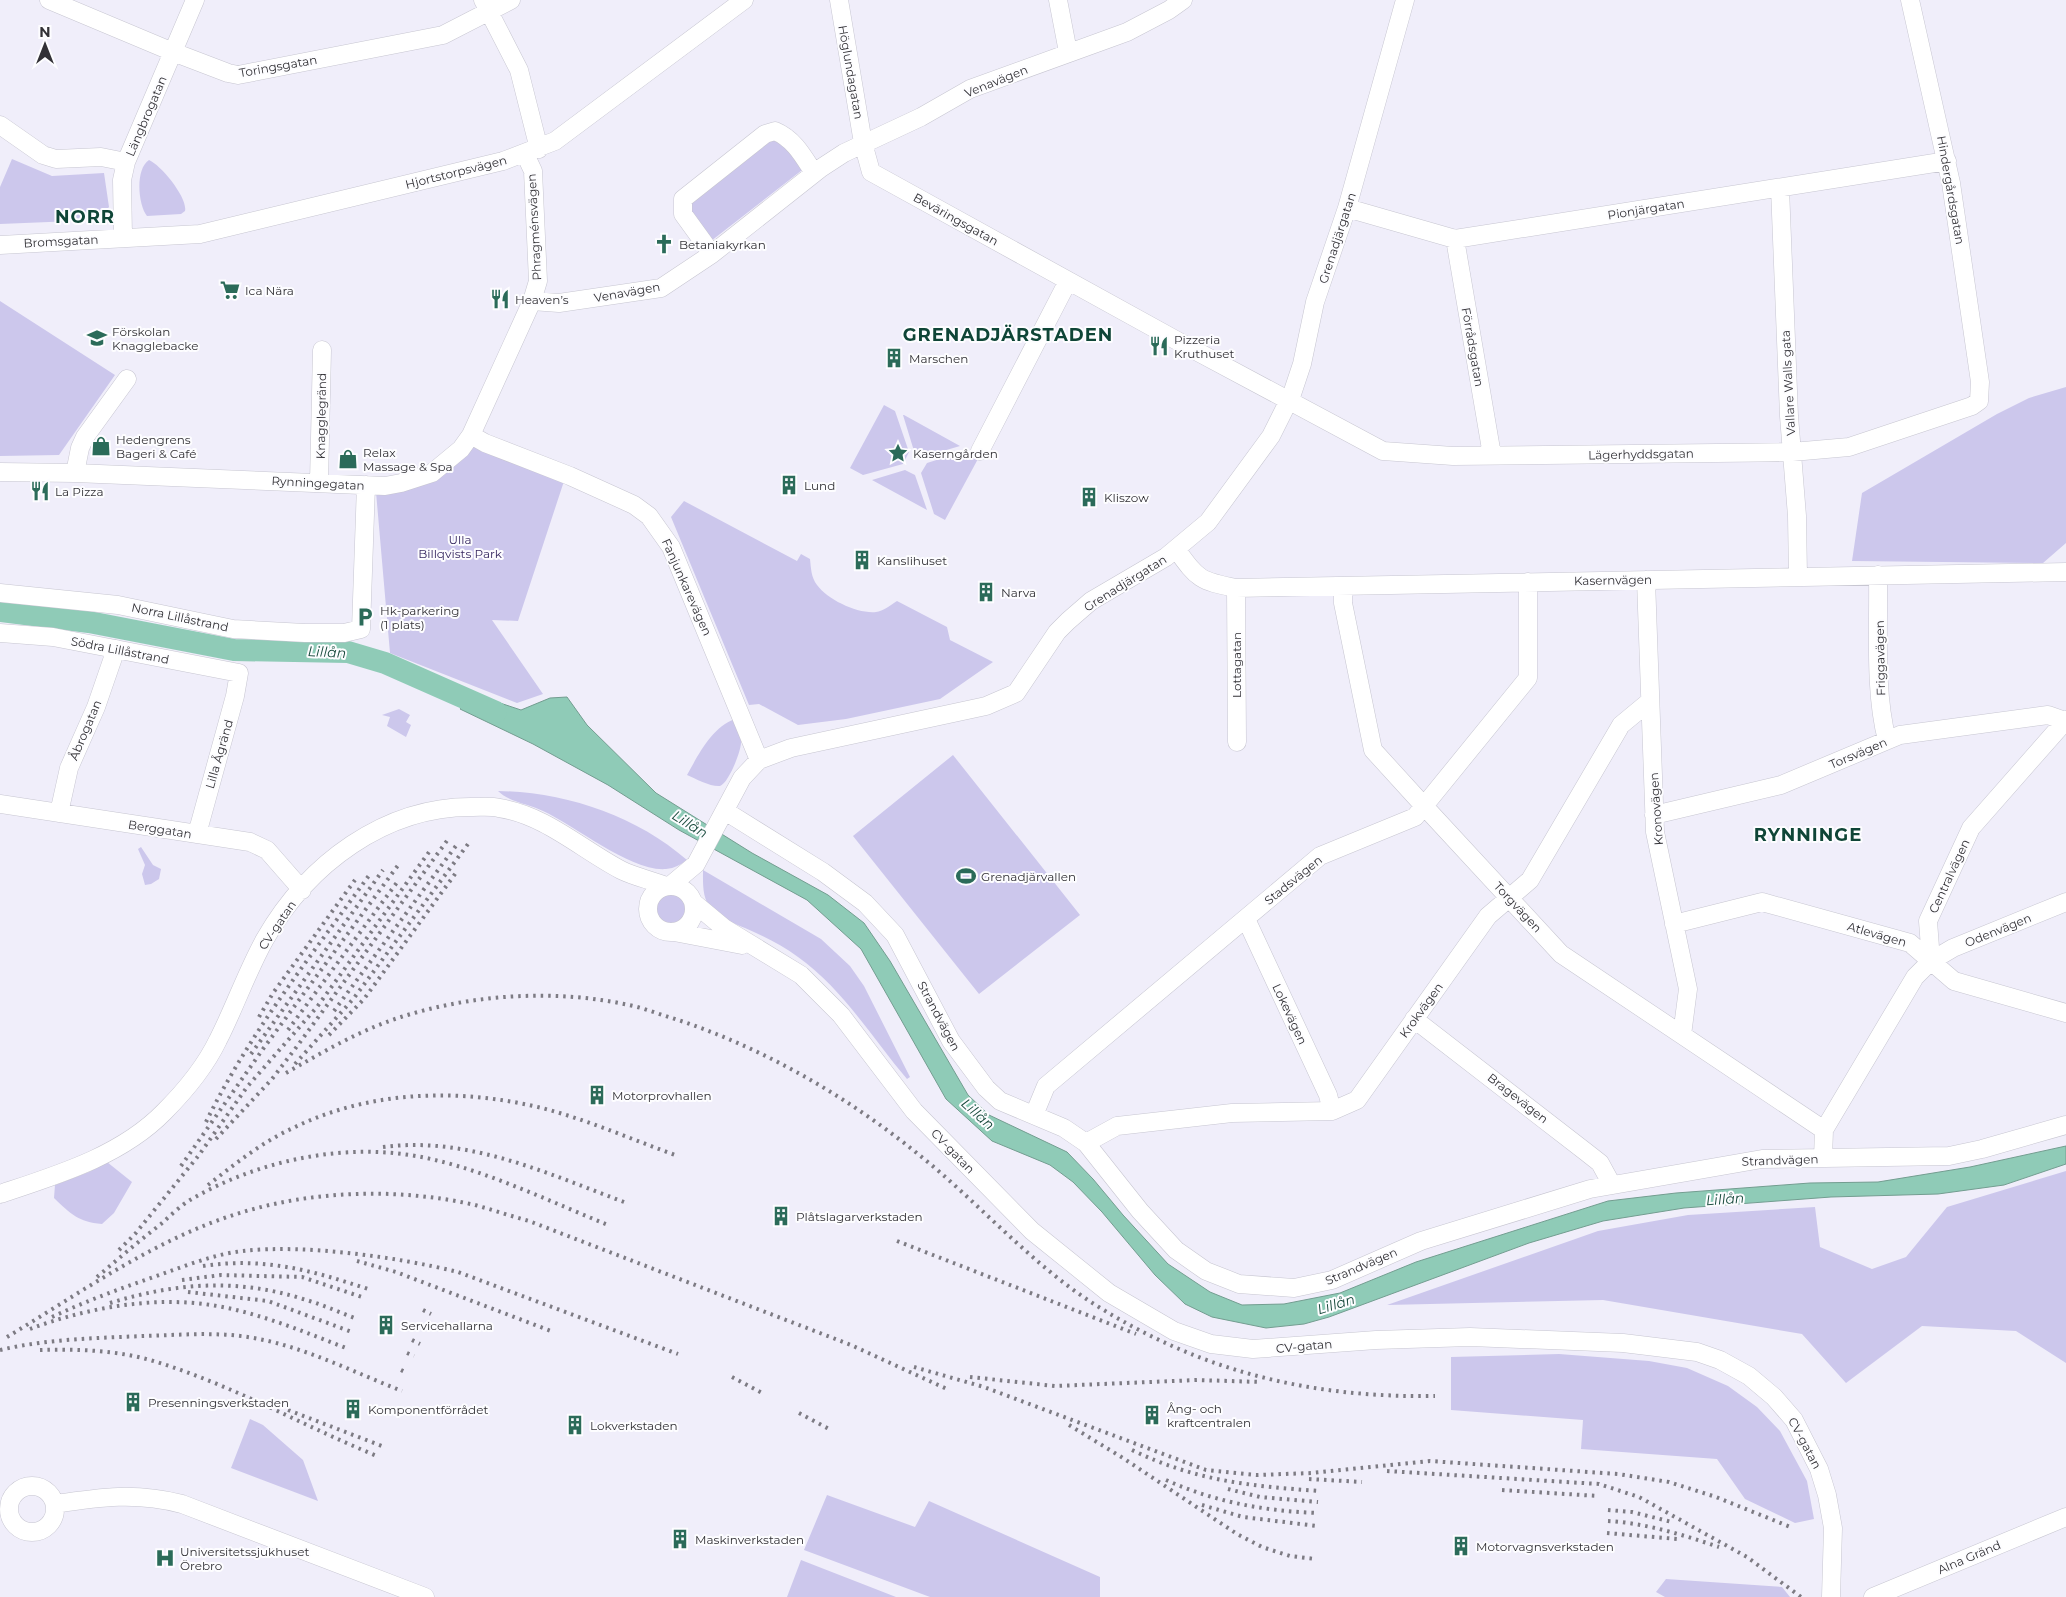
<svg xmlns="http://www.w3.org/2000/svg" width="2066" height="1597" font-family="Montserrat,sans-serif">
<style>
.green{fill:#ccc7ec}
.water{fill:#8fcbb7;stroke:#739d90}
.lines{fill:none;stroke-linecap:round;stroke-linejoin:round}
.river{stroke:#8fcbb7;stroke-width:22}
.minor-casing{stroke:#c7c6d1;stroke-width:19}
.minor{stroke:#fff;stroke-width:18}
.rail{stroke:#7d7b83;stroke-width:4;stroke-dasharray:2.5 5;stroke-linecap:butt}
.labels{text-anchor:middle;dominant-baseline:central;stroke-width:4;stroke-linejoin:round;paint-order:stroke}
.street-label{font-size:12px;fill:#323136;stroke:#fdfdff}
.poi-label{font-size:12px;fill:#323136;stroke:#fdfdff;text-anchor:start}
.park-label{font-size:12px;fill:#372861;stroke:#fdfdff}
.water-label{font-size:14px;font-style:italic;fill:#184a3c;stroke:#fdfdff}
.district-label{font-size:18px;font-weight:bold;letter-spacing:1px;fill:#0f4537;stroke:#fdfdff}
</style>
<rect width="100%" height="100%" fill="#f0eefa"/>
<!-- green -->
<path class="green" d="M777,135L806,167L711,241L689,209L692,198Z
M12,159L52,176L104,173L109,207L98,220L0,224V187Z
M149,160C161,165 188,198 185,211L181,214L147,216C138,205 135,169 149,160Z
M0,301L115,375L59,455L0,456Z
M2066,387V543L2043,563L1852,561L1862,493L1997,414L2029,398Z
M884,405L895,411L909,452L903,464L863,475L850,468Z
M903,415H904L960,446L926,456L920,451H914Z
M476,440L567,472L518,621L492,620L543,694L517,703L390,653L376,492Z
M968,450L979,457L945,520L934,514L921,473L927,463Z
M905,470L915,475L927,510L872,480Z
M684,501L797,561L801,554L810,559C811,568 811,577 817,585C828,600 858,614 876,612C883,611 891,605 897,601L947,627L950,640L993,662L940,699L846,719L798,725L759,704L749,705L671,517Z
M399,709L410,715L406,722L411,725L406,737L387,726L390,717L382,715Z
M735,719C737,726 741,734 741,741C742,750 728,784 720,786C711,787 696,779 687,775C699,754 711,728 735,719Z
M953,755L1080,915L979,994L853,836Z
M498,791C565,792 635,815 687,860C680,865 675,868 666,869C631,872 576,826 543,811C529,804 509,802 498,791Z
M141,847L153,865L161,869L159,879L151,884L145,885L142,874L145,865L138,849Z
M703,870L821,939L850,966L864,986L910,1077L907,1079C872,1038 843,989 798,957C782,945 763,936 745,928C733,923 721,919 712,910C702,899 703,884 703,870Z
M656 908a15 15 0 1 1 30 0a15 15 0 1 1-30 0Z
M107,1162L132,1182L114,1213L102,1224C78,1222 71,1214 54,1198L55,1185L89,1172Z
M2066,1171V1363L2016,1331L1922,1326L1846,1383L1802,1334L1603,1300L1387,1305L1598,1231L1688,1215L1815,1207L1820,1247L1872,1269L1906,1257L1947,1207Z
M1559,1354L1649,1361L1687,1368L1728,1386L1757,1407L1780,1431L1807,1481L1814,1519L1795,1523L1745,1499L1717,1459L1581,1449L1583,1420L1451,1410V1357Z
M250,1419L263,1425L303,1460L318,1501L231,1468Z
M827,1495L915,1527L929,1501L1100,1577V1597H930L804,1550Z
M801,1560L896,1597H787Z
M1666,1579L1782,1587L1790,1597H1665L1656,1592Z"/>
<!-- water -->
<path class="water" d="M567,697L587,725L656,793L752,853L828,895L864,923L890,961L968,1095L989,1115L1067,1152L1093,1179L1123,1215L1168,1264L1210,1292L1242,1305L1284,1304L1340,1293L1416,1262L1608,1201L1676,1193L1810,1183L1878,1182L1970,1167L2066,1146V1164L2004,1185L1938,1194L1831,1197L1684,1208L1603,1221L1529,1243L1329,1317L1304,1324L1266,1328L1212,1317L1185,1304L1155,1275L1102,1212L1073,1182L1050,1165L992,1141L946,1099L861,949L807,900L679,830L608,785L533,744L460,709L468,699L489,704L500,703L521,710L550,698Z"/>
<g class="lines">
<!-- river -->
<path class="river" d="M0,611L89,622L234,650L348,652L385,663L496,712"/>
<defs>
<path id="minor" d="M49,0L173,52L228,73L238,75L443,35L511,0
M483,0L519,70L539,149
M839,0L863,143L871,172L1183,344L1383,451L1453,456L1792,452L1849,447L1972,406L1979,401L1980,382L1951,183L1910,0
M1058,0L1068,52
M0,125L43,155L56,159L101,157L126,162
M1780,188L1789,416L1797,516L1798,577
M1347,208L1455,239L1947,161
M123,237L122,180L126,162L195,0
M1455,239L1492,455
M0,245L200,234L503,161L555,141L744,0
M712,254L683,214V199L765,134L775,131C794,139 803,156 814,173
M532,301L559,303L661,288L712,254L821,168L844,153L921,117L970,89L1127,32L1169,10L1183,0
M471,435L485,443L570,476L634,505L649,516L671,547L759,760
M980,451L1068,281
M0,472L75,473L385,486L401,483L432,473L461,449L471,435L532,301L538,281L533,171L525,154
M75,473L80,448L85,437L127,379
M319,482L322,350
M1176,549C1198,579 1199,581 1236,588L2066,572
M1878,575C1879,627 1874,691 1887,740
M1646,580L1655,832L1688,989L1682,1035
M1343,586V603L1373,750L1424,806L1561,954L1824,1130
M1236,588L1237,742
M0,593L118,605L233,629L305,633H344L361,629L366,485
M0,633L53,637L239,673L235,696L197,834
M0,804L250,842L267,850L302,890
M725,811L823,872L865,903L895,935L951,1041L986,1088L1000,1101L1064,1128L1086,1143L1140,1211L1176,1250L1206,1271L1239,1284L1294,1288L1332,1280L1421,1241L1590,1189L1762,1159L1949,1156L1982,1149L2066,1125
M59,813L69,768L96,707L116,649
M1654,815L1781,785L1900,735L2048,715L2065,721
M671,885L696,864L742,778L759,760L791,748L986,706L1016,693L1057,632L1068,621L1091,601L1166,557L1208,522L1271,436L1292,394L1302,364L1315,302L1347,208L1405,0
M648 909a23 23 0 1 1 46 0a23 23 0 1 1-46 0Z
M694,903L724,928L801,975L841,1015L914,1111L1032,1231L1109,1293L1174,1331L1211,1344L1253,1349L1376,1340L1470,1337L1623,1343L1697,1352L1720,1360L1749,1376L1774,1397L1794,1420L1819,1469L1827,1495L1833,1528L1831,1597
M1246,919L1328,1095L1332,1111
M1674,924L1762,902L1910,943L1954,981L2066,1013
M674,932L742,945
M1931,961L1953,948L2066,902
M1414,1019L1586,1152L1600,1163L1612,1185
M1034,1115L1046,1086L1320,856L1415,817L1528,678V582
M1086,1143L1117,1126L1232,1113L1332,1111L1357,1100L1488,916L1530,880L1621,725L1650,701
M1823,1158L1824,1130L1915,977L1931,961L1928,921L1971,828L2066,720
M0,1194C57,1175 121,1156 164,1112C185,1091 205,1067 218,1040C235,1007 247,971 265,939C308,864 385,806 473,807C482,807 491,806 499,808C545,815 581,849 621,870C635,877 651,880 666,886
M9 1509a23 23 0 1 1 46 0a23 23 0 1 1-46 0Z
M55,1504C101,1497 136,1492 182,1504L425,1597
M1873,1597L2066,1517"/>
</defs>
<!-- minor casing -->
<use href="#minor" class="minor-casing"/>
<!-- minor -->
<use href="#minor" class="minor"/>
<!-- rail -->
<path class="rail" d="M334,1011L458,843
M259,1017L273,993L355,880
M288,1030L398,881
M329,1035L364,999L458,870
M251,1054L383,870
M295,1064L354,998L468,844
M286,1073C323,1052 360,1030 401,1017C473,994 555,989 629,1005C644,1008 658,1014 672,1018C762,1047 845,1095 918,1154C976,1200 1031,1264 1094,1304C1200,1371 1309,1398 1435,1396
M206,1122C250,1032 312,955 370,874
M216,1139L272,1079L298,1045L449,838
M383,1147C468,1136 546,1173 624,1202
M181,1166L263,1049L399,864
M208,1185C235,1164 262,1142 293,1128C370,1090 460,1088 542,1108C588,1120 633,1140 678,1156
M897,1241L1136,1334
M119,1250L135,1234L199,1155L247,1087L317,1007L429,852
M357,1261L396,1272L551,1331
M203,1266C263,1257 311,1270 368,1289
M97,1277C118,1259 139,1241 161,1224C170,1216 180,1206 190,1200C262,1158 354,1140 435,1160C491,1173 554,1203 608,1225
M182,1280L221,1275L302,1277L365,1298
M188,1292L268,1301L352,1332
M110,1303C175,1283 237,1278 303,1299C321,1304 339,1312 357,1319
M423,1310L431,1314
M52,1317C88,1300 125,1287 162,1274C188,1265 215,1254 243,1251C305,1244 397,1257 458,1272L678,1354
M30,1329C86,1308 152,1296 211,1305C257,1312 302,1331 346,1348
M7,1337C82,1292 158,1237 243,1212C316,1190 401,1188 475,1205C493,1210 511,1216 529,1221L851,1345L947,1389
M412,1340L420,1344
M0,1350C47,1339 97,1338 144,1336C182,1335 221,1331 259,1339C306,1348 356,1373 402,1391
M40,1350C76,1349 115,1350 150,1360C229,1383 301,1425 377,1456
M407,1353L414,1356
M914,1367L984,1387L1206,1470L1256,1475L1312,1473L1430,1461L1618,1474L1669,1482L1716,1497L1793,1528
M401,1370L407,1373
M732,1377L764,1394
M970,1377L1055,1386L1197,1380L1261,1382
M288,1410L382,1446
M799,1413L829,1429
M1069,1425L1123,1458L1237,1534L1262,1547L1290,1556L1315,1559
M1132,1450C1196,1481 1250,1486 1319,1491
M1387,1471L1599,1484L1639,1497L1747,1557L1801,1597
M1309,1479L1362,1482
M1166,1480C1215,1502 1264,1511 1318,1513
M1228,1489L1260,1497L1318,1502
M1502,1490L1598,1496
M1202,1505L1243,1517L1317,1526
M1608,1510L1632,1512L1672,1522
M1608,1521C1646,1523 1683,1535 1719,1547
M1607,1533L1677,1539"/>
</g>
<!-- icons -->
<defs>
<symbol id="church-bare" viewBox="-9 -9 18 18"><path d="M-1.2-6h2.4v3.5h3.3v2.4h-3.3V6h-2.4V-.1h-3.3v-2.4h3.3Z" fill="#2b6b59" stroke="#fdfdff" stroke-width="2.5" paint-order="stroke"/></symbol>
<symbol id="supermarket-bare" viewBox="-9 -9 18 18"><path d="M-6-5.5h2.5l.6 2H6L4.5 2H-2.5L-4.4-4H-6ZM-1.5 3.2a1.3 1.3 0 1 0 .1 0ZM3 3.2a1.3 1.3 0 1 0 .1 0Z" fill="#2b6b59" stroke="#fdfdff" stroke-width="2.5" paint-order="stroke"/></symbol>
<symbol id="restaurant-bare" viewBox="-9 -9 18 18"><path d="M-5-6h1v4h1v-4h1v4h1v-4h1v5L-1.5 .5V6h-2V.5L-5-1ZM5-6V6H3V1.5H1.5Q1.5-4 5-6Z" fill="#2b6b59" stroke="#fdfdff" stroke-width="2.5" paint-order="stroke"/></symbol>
<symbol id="school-bare" viewBox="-9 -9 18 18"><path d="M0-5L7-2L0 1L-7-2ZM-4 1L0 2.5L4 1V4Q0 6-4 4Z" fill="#2b6b59" stroke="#fdfdff" stroke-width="2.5" paint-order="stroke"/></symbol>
<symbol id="building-bare" viewBox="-9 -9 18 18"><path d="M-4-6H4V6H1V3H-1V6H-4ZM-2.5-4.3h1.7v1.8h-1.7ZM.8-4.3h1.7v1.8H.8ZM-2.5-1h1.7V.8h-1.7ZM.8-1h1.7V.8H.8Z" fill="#2b6b59" stroke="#fdfdff" stroke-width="2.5" paint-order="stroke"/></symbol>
<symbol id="shop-bare" viewBox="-9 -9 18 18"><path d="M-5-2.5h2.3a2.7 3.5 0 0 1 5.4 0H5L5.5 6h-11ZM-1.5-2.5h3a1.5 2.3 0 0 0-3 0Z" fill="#2b6b59" stroke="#fdfdff" stroke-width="2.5" paint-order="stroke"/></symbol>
<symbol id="sight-bare" viewBox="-9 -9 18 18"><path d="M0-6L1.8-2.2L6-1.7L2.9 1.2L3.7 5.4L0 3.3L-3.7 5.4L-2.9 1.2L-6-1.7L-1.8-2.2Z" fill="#2b6b59" stroke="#fdfdff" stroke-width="2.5" paint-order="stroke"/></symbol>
<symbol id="parking-bare" viewBox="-9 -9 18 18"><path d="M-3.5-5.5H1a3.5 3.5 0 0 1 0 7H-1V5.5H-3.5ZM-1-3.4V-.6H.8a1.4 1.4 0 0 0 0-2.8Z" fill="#2b6b59" stroke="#fdfdff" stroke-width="2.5" paint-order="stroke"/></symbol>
<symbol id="stadium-bare" viewBox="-9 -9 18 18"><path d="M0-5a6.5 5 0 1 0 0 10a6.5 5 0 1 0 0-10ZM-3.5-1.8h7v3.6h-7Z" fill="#2b6b59" stroke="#fdfdff" stroke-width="2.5" paint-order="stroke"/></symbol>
<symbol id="hospital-bare" viewBox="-9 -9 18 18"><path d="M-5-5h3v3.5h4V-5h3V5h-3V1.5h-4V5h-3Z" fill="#2b6b59" stroke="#fdfdff" stroke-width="2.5" paint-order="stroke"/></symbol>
</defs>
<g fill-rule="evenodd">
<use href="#church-bare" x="650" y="230" width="28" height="28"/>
<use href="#supermarket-bare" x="216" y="276" width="28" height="28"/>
<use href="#restaurant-bare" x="486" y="285" width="28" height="28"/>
<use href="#school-bare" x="83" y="324" width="28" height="28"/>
<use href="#restaurant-bare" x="1145" y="332" width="28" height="28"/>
<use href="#building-bare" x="880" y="344" width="28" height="28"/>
<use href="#shop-bare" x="87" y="432" width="28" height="28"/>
<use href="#sight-bare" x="884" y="439" width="28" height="28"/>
<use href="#shop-bare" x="334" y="445" width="28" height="28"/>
<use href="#building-bare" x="775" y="471" width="28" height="28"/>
<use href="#restaurant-bare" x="26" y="477" width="28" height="28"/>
<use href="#building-bare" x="1075" y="483" width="28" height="28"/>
<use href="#building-bare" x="848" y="546" width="28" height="28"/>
<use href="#building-bare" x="972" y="578" width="28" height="28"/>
<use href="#parking-bare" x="351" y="603" width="28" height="28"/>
<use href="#stadium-bare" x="952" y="862" width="28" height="28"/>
<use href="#building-bare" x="583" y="1081" width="28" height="28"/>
<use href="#building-bare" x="767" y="1202" width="28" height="28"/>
<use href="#building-bare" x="372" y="1311" width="28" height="28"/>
<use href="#building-bare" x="119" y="1388" width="28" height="28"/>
<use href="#building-bare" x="339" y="1395" width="28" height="28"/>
<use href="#building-bare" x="1138" y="1401" width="28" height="28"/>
<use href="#building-bare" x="561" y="1411" width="28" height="28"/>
<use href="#building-bare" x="666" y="1525" width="28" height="28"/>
<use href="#building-bare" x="1447" y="1532" width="28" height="28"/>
<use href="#hospital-bare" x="151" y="1544" width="28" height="28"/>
</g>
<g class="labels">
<!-- street labels -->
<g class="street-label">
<text transform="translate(278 66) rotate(-10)">Toringsgatan</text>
<text transform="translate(851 72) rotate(80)">Höglundagatan</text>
<text transform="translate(996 81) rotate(-22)">Venavägen</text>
<text transform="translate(146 116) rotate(-67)">Längbrogatan</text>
<text transform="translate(456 172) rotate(-14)">Hjortstorpsvägen</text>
<text transform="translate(1951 190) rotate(80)">Hindergårdsgatan</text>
<text transform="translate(1646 209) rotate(-9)">Pionjärgatan</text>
<text transform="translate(956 219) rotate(29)">Beväringsgatan</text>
<text transform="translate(534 227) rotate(-93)">Phragménsvägen</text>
<text transform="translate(1337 238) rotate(-72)">Grenadjärgatan</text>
<text transform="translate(61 241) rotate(-3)">Bromsgatan</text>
<text transform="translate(627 292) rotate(-10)">Venavägen</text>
<text transform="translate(1473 347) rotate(80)">Förrådsgatan</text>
<text transform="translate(1788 383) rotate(-93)">Vallare Walls gata</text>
<text transform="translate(321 416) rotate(-89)">Knagglegränd</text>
<text transform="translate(1641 454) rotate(-1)">Lägerhyddsgatan</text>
<text transform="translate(318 483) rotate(3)">Rynningegatan</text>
<text transform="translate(1613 580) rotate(-1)">Kasernvägen</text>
<text transform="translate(1125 583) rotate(-32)">Grenadjärgatan</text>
<text transform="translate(687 587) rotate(66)">Fanjunkarevägen</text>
<text transform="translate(180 617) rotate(12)">Norra Lillåstrand</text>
<text transform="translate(120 650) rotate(11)">Södra Lillåstrand</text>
<text transform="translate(1880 658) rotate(-91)">Friggavägen</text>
<text transform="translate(1236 665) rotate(-90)">Lottagatan</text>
<text transform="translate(85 730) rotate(-67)">Åbrogatan</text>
<text transform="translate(1858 753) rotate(-23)">Torsvägen</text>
<text transform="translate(219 754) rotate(-74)">Lilla Ågränd</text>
<text transform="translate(1656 809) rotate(-94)">Kronovägen</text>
<text transform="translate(160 829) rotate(9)">Berggatan</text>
<text transform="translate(1949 876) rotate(-65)">Centralvägen</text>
<text transform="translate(1293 880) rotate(-39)">Stadsvägen</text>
<text transform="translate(1518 907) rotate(47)">Torgvägen</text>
<text transform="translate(277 925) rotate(-56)">CV-gatan</text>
<text transform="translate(1998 930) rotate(-22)">Odenvägen</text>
<text transform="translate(1877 934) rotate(16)">Atlevägen</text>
<text transform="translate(1421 1010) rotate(-54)">Krokvägen</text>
<text transform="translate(1290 1014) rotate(65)">Lokevägen</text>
<text transform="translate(939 1016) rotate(62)">Strandvägen</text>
<text transform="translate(1518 1098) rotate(38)">Bragevägen</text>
<text transform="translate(953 1151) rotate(46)">CV-gatan</text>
<text transform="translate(1780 1160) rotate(-2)">Strandvägen</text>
<text transform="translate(1361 1266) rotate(-23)">Strandvägen</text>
<text transform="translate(1304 1346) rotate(-5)">CV-gatan</text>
<text transform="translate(1805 1443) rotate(62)">CV-gatan</text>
<text transform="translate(1969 1557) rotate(-23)">Alna Gränd</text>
</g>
<!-- poi labels -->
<g class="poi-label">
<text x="679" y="244">Betaniakyrkan</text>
<text x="245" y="290">Ica Nära</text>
<text x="515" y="299">Heaven’s</text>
<text x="112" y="331">Förskolan<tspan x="112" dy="14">Knagglebacke</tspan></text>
<text x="1174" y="339">Pizzeria<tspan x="1174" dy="14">Kruthuset</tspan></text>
<text x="909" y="358">Marschen</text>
<text x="116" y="439">Hedengrens<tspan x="116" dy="14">Bageri &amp; Café</tspan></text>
<text x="363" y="452">Relax<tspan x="363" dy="14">Massage &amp; Spa</tspan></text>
<text x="913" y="453">Kaserngården</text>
<text x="804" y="485">Lund</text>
<text x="55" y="491">La Pizza</text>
<text x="1104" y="497">Kliszow</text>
<text x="877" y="560">Kanslihuset</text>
<text x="1001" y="592">Narva</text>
<text x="380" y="610">Hk-parkering<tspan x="380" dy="14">(1 plats)</tspan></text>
<text x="981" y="876">Grenadjärvallen</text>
<text x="612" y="1095">Motorprovhallen</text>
<text x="796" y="1216">Plåtslagarverkstaden</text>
<text x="401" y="1325">Servicehallarna</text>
<text x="148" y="1402">Presenningsverkstaden</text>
<text x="1167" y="1408">Ång- och<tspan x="1167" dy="14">kraftcentralen</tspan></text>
<text x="368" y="1409">Komponentförrådet</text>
<text x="590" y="1425">Lokverkstaden</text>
<text x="695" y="1539">Maskinverkstaden</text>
<text x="1476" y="1546">Motorvagnsverkstaden</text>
<text x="180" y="1551">Universitetssjukhuset<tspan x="180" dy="14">Örebro</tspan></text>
</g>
<!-- park labels -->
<g class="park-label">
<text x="460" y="539">Ulla<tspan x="460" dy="14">Billqvists Park</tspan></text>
</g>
<!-- water labels -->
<g class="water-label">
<text transform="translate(327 652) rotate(3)">Lillån</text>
<text transform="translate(690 824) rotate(32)">Lillån</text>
<text transform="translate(978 1114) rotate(42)">Lillån</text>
<text transform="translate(1725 1199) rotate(-4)">Lillån</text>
<text transform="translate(1336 1304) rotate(-17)">Lillån</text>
</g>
<!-- district labels -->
<g class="district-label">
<text x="85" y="217">NORR</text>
<text x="1008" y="335">GRENADJÄRSTADEN</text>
<text x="1808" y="835">RYNNINGE</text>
</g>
</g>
<!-- north arrow -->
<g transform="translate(45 45)" stroke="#fdfdff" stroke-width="4" paint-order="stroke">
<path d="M0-4L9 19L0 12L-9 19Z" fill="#323136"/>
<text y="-8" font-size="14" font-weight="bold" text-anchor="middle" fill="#323136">N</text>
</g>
</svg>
